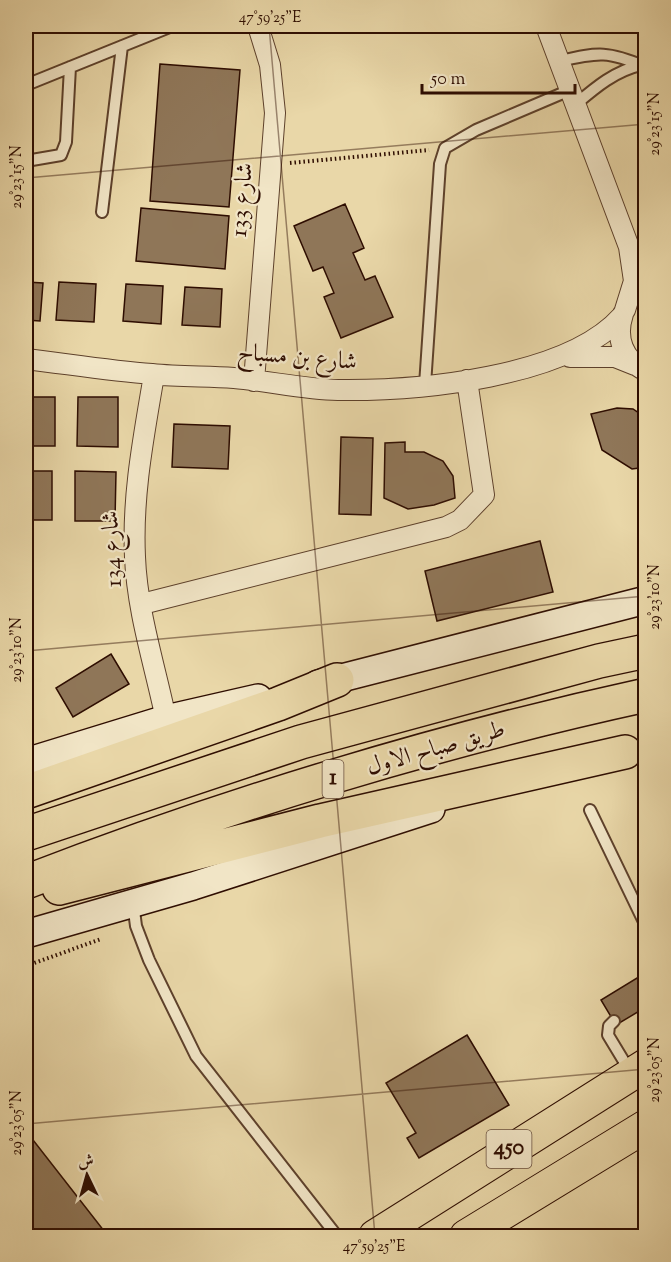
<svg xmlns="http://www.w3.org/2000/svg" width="671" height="1262" font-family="'Sorts Mill Goudy',Amiri,serif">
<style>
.building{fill:#8f7658;stroke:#2e0d01;stroke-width:1.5}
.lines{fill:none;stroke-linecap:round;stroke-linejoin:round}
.lane-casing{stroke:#5d402b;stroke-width:14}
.street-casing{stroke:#5d402b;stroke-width:22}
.secondary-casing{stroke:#2e0d01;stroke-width:30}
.primary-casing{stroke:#2e0d01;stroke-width:34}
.highway-casing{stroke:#2e0d01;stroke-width:36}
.path{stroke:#2e0d01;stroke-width:4;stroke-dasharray:1.5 3;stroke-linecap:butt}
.lane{stroke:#f1e5c6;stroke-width:10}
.street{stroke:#f1e5c6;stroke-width:20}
.secondary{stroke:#f1e5c6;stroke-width:27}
.primary{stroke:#e9d7a8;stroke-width:32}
.highway{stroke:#e9d7a8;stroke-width:33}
.ticks{fill:none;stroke:#2e0d01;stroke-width:1.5;stroke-opacity:0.45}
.labels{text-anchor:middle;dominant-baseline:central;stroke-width:4.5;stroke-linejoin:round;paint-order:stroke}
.shield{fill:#f1e5c6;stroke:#684e3c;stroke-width:1.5}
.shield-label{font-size:22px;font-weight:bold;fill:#2e0d01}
.street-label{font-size:24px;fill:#2e0d01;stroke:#f1e5c6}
.neatline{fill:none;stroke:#2e0d01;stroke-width:2}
.ticks-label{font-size:15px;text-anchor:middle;fill:#2e0d01}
</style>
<rect width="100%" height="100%" fill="#e9d7a8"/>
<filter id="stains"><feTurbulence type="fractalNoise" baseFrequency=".00333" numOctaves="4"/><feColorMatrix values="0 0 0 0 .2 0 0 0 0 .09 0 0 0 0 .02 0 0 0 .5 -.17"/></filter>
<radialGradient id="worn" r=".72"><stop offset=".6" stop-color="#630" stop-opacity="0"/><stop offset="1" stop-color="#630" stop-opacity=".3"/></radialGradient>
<!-- building -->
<path class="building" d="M160,64L240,70L229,207L150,201Z
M345,204L364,248L353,253L365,280L375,276L393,317L341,338L324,297L334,293L323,267L313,271L294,226Z
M141,208L229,216L225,269L136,261Z
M26,282L43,283L40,321L26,320Z
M59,282L96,284L94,322L56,320Z
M126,284L163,286L161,324L123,321Z
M185,287L222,289L220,327L182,325Z
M26,397H55V446H26Z
M78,397H118V447L77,446Z
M617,408L633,409L646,418V467L632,469L602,450L591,414Z
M174,424L230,426L228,469L172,467Z
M341,437L373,438L371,515L339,514Z
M405,442V452H424L443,461L453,476L455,498L434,505L408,509L384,498L385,443Z
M26,471H52V520H26Z
M75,471L116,472L115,521H75Z
M540,541L553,592L437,621L425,571Z
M111,654L129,684L73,717L56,688Z
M637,978L646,991V1007L616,1025L601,1000Z
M467,1035L509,1105L419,1158L407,1138L416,1133L386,1083Z
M26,1131L108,1236H26Z"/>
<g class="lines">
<defs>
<path id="lane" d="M560,61C599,52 608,51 646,67
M26,85L172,26
M576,104C596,87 615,71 641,65
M26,161L61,155L66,142L70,67
M102,212L122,46
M425,385L440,164L445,148L476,130L570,90
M590,810L646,926
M133,903L136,926L149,960L196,1056L337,1236
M614,1021L609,1026L608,1035L631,1073"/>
<path id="street" d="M546,26L629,247L634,281L625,310
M623,314C615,338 623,360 646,371
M570,357H615L635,365
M26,359C68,364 110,371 152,374C179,377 207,376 234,378C269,381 303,389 338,390C418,391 567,378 622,316
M154,375C144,435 132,495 135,557C137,611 155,666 166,719
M254,381L275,113L270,65L258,26
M142,604L446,527L460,520L484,495L467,380"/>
<path id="secondary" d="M318,684L646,600
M26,762L166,719L258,698
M26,934L193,886L431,809"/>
<path id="primary" d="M375,1236L646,1065
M466,1236L646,1126"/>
<path id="highway" d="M26,792L278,704L337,680
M26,834L301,742L599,661L646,651
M26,882C223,806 439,740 646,695
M59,888L320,821L625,752"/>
</defs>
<!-- lane casing -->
<use href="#lane" class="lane-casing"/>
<!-- street casing -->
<use href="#street" class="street-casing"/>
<!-- secondary casing -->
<use href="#secondary" class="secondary-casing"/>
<!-- primary casing -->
<use href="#primary" class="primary-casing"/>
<!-- highway casing -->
<use href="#highway" class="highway-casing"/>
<!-- path -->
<path class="path" d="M290,163L429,150
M26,966L101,939"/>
<!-- lane -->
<use href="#lane" class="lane"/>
<!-- street -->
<use href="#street" class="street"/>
<!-- secondary -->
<use href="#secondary" class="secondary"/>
<!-- primary -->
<use href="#primary" class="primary"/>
<!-- highway -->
<use href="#highway" class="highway"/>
</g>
<!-- ticks -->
<path class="ticks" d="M269,26L375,1236M26,178L646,124M26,651L646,596M26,1124L646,1069"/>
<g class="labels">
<!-- shield labels -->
<g class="shield">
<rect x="322.5" y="760" width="21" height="38" rx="4.5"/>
<rect x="486.5" y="1130" width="45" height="38" rx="4.5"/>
</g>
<g class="shield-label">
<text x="333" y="779">1</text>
<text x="509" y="1149">450</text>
</g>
<!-- street labels -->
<g class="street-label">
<text transform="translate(243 200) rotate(-85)">شارع 133</text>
<text transform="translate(297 358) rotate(5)">شارع بن مسباح</text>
<text transform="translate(113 549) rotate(-93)">شارع 134</text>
<text transform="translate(436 749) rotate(-16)">طريق صباح الاول</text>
</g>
</g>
<!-- margin -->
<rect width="671" height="1262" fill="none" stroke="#e9d7a8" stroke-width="66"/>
<!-- north arrow -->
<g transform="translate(87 1175) rotate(355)" stroke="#f1e5c6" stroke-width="4.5" paint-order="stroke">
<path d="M0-4.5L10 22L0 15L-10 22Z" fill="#2e0d01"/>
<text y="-9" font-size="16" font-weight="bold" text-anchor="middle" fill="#2e0d01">ش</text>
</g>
<!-- scale -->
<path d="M422 84v9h153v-9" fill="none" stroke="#2e0d01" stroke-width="3"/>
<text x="431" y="84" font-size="18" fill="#2e0d01" stroke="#f1e5c6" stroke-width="4.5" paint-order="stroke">50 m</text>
<rect x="33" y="33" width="605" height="1196" class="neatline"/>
<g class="ticks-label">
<text x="270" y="22">47°59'25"E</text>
<text transform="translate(654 124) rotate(-90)" y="5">29°23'15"N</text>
<text transform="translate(16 177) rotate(-90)" y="5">29°23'15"N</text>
<text transform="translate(654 597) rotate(-90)" y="5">29°23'10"N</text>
<text transform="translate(16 650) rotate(-90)" y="5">29°23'10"N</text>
<text transform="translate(654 1070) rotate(-90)" y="5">29°23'05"N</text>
<text transform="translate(16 1123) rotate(-90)" y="5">29°23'05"N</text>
<text x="374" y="1251">47°59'25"E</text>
</g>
<rect width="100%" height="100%" filter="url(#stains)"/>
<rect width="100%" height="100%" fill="url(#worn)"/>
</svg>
